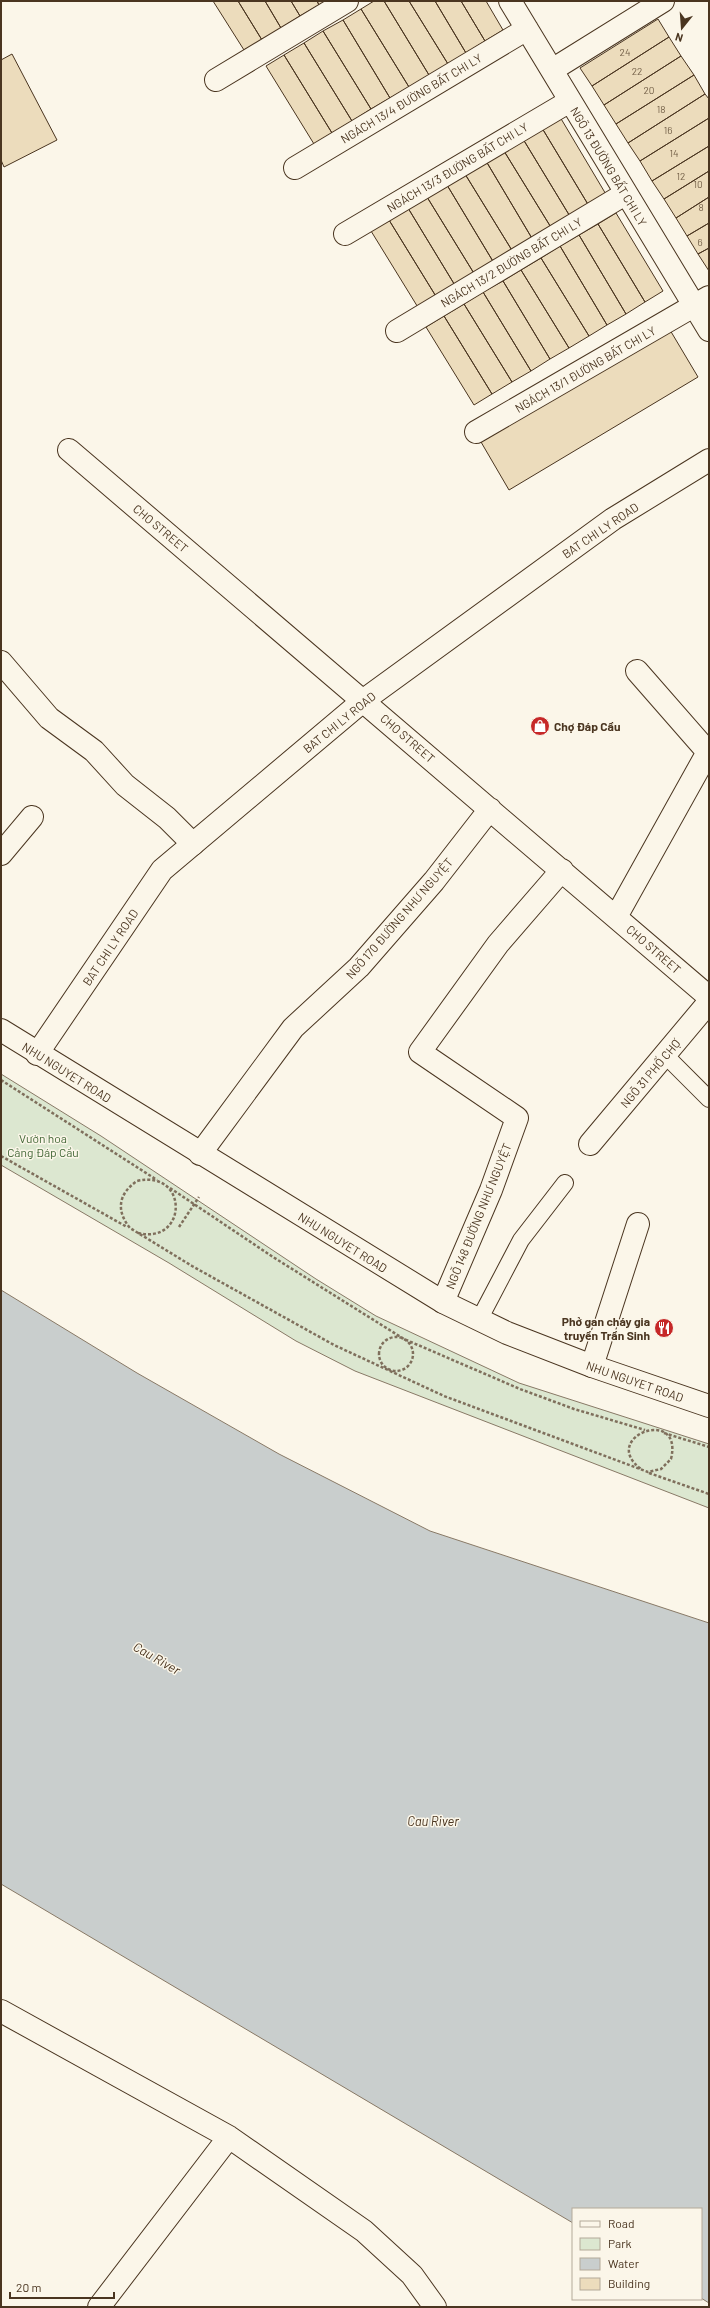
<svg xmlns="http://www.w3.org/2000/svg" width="710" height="2308" font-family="Barlow,sans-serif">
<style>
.green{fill:#dce7d0;stroke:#887966}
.water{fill:#c9cecd;stroke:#887966}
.building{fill:#ecdcbc;stroke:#4a3520}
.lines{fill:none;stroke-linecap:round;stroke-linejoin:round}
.lane-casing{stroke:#4a3520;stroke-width:18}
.street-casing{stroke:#4a3520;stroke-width:24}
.secondary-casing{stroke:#4a3520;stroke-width:24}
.primary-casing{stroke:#4a3520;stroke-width:24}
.path{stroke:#7f6f5c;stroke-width:2.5;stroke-dasharray:3 2;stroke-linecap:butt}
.lane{stroke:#fbf6e9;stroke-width:16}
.street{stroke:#fbf6e9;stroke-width:22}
.secondary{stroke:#fbf6e9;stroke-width:22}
.primary{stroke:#fbf6e9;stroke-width:22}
.labels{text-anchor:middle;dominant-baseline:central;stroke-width:3;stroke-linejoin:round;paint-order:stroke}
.number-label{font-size:10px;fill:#725f47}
.street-label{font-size:12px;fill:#4a3520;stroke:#fbf6e9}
.poi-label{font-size:12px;font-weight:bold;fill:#4a3520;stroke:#fbf6e9;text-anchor:start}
.park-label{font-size:12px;fill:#436837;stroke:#fbf6e9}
.water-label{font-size:13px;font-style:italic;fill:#4a3520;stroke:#fbf6e9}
</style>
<rect width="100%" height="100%" fill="#fbf6e9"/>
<!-- green -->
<path class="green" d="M1,1074L101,1136L316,1279L376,1316L519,1383L709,1444V1508L355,1371L296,1341L169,1263L1,1165Z"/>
<!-- water -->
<path class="water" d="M1,1290L137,1373L279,1454L430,1531L709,1623V2303L701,2298V2209H573V2223L1,1884Z"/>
<!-- building -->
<path class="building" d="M213,1H238L262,40L244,50Z
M238,1H265L281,28L262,40Z
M265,1H291L300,16L281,28Z
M291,1H317L319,5L300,16Z
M317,1H326L319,5Z
M374,1H384L429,75L409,87L361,9Z
M384,1H409L448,64L429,75Z
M409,1H435L466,53L448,64Z
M435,1H461L485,41L466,53Z
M461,1H486L503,30L485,41Z
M361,9L409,87L390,98L343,20Z
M658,19L669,37L592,86L580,68Z
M343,20L390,98L371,109L323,31Z
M323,31L371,109L352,121L304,43Z
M669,37L681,56L604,105L592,86Z
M304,43L352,121L332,133L284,55Z
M12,54L57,140L4,167L1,160V60Z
M284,55L332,133L314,144L266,66Z
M681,56L694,75L616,124L604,105Z
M694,75L705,94L628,143L616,124Z
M705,94L709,99V118L640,161L628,143Z
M560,117L607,196L589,206L542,128Z
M709,118V146L652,181L640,161Z
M542,128L589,206L571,218L523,139Z
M523,139L571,218L552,229L504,151Z
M709,146V171L664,199L652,181Z
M504,151L552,229L533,240L486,161Z
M486,161L533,240L513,252L465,174Z
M709,171V197L676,218L664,199Z
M465,174L513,252L494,263L447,185Z
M447,185L494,263L475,275L427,197Z
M427,197L475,275L456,287L408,208Z
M709,197V223L687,236L676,218Z
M408,208L456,287L437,298L389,220Z
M616,213L663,291L645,302L598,224Z
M389,220L437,298L419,309L371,231Z
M709,223V248L698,254L687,236Z
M598,224L645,302L626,314L579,235Z
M579,235L626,314L607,325L560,246Z
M560,246L607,325L589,336L541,258Z
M709,248V271L698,254Z
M541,258L589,336L569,348L521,270Z
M521,270L569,348L550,359L503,281Z
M503,281L550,359L531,371L483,292Z
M483,292L531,371L512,382L464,304Z
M464,304L512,382L492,394L444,316Z
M444,316L492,394L474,405L426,327Z
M670,330L698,377L509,490L481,442Z"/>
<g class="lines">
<defs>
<path id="lane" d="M665,1055L709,1099
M479,1320L521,1240L565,1183"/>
<path id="street" d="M510,1L709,330
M552,70L663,1
M216,80L347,1
M295,168L527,29
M345,234L570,101
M397,331L625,194
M476,432L709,297
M69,450L709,997
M1,662L49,718L94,751L125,785L167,818L193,844
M637,671L707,751
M1,854L32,817
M616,917L709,750
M590,1144L709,1002
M200,1154L293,1028L359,967L434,881L490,809
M443,1302L491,1190L517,1118L420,1052L498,944L562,870
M592,1366L638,1224
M1,2011L229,2137L364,2231L412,2275L435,2307
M99,2307L229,2137"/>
<path id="secondary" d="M37,1054L162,870L364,700L613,519L709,460"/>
<path id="primary" d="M1,1030L443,1302L507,1333L592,1366L709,1406"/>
</defs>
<!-- lane casing -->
<use href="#lane" class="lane-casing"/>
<!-- street casing -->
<use href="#street" class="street-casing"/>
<!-- secondary casing -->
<use href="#secondary" class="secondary-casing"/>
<!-- primary casing -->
<use href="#primary" class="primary-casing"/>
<!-- path -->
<path class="path" d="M1,1080L157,1180
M1,1156L127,1227
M170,1188L273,1257L404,1339L520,1389L574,1409L645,1430
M179,1227L199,1197
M138,1233C188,1245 189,1169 137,1181C118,1194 116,1211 130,1228L192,1266L334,1345L444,1396L648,1472L661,1469L671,1459C684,1405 598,1437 641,1469
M379 1354a17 17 0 1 1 34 0a17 17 0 1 1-34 0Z
M664,1433L709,1447
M649,1473L709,1494"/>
<!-- lane -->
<use href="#lane" class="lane"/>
<!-- street -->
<use href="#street" class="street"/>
<!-- secondary -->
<use href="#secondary" class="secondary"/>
<!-- primary -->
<use href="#primary" class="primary"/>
</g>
<!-- icons -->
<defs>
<symbol id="shop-disc" viewBox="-11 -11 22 22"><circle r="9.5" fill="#c62828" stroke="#fbf6e9"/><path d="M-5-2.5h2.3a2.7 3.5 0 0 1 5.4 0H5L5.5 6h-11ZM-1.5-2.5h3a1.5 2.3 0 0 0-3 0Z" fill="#fff"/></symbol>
<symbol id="restaurant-disc" viewBox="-11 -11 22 22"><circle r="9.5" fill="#c62828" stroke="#fbf6e9"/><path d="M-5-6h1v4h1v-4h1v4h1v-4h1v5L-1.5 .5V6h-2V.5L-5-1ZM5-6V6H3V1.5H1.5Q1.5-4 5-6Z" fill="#fff"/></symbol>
</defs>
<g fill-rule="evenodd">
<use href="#shop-disc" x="529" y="715" width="22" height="22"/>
<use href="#restaurant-disc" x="653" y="1317" width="22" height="22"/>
</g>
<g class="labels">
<!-- number labels -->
<g class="number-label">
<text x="625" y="52">24</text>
<text x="637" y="71">22</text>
<text x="649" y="90">20</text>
<text x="661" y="109">18</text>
<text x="668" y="130">16</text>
<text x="674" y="153">14</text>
<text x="681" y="176">12</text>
<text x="698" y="184">10</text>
<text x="701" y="207">8</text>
<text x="700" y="242">6</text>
</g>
<!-- street labels -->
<g class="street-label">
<text transform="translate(411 98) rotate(-31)">NGÁCH 13/4 ĐƯỜNG BẤT CHI LY</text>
<text transform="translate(609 166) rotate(59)">NGÕ 13 ĐƯỜNG BẤT CHI LY</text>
<text transform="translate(457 167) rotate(-31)">NGÁCH 13/3 ĐƯỜNG BẤT CHI LY</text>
<text transform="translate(511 262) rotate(-31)">NGÁCH 13/2 ĐƯỜNG BẤT CHI LY</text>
<text transform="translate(585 369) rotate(-30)">NGÁCH 13/1 ĐƯỜNG BẤT CHI LY</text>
<text transform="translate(161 528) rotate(40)">CHO STREET</text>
<text transform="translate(600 530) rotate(-34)">BAT CHI LY ROAD</text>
<text transform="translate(339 722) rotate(-39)">BAT CHI LY ROAD</text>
<text transform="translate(408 738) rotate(41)">CHO STREET</text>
<text transform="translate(399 918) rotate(-49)">NGÕ 170 ĐƯỜNG NHƯ NGUYỆT</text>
<text transform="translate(110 947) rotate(-56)">BAT CHI LY ROAD</text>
<text transform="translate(654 949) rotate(41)">CHO STREET</text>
<text transform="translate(67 1072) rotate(32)">NHU NGUYET ROAD</text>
<text transform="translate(650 1073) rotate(-50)">NGÕ 31 PHỐ CHỢ</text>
<text transform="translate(478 1216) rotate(-68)">NGÕ 148 ĐƯỜNG NHƯ NGUYỆT</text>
<text transform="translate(343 1242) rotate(32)">NHU NGUYET ROAD</text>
<text transform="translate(635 1381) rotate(19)">NHU NGUYET ROAD</text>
</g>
<!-- poi labels -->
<g class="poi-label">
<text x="554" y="726">Chợ Đáp Cầu</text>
<text x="650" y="1321" text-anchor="end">Phở gan cháy gia<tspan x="650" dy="14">truyền Trần Sinh</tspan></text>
</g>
<!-- park labels -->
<g class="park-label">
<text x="43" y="1138">Vườn hoa<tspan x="43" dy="14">Cảng Đáp Cầu</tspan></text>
</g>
<!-- water labels -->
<g class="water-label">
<text transform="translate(157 1658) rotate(30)">Cau River</text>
<text x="433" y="1821">Cau River</text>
</g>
</g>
<!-- border -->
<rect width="710" height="2308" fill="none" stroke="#4a3520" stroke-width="4"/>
<!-- legend -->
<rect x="572" y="2208" width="130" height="92" fill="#fbf6e9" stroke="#b4a999"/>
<rect x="580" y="2221" width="20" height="6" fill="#fbf6e9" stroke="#b4a999"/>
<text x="608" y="2228" font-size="12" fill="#4a3520">Road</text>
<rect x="580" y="2238" width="20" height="12" fill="#dce7d0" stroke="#b4a999"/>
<text x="608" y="2248" font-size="12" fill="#4a3520">Park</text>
<rect x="580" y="2258" width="20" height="12" fill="#c9cecd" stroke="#b4a999"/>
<text x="608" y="2268" font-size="12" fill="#4a3520">Water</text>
<rect x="580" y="2278" width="20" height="12" fill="#ecdcbc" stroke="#b4a999"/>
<text x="608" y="2288" font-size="12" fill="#4a3520">Building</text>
<!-- north arrow -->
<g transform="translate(682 28) rotate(197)" stroke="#fbf6e9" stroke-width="3" paint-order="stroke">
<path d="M0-3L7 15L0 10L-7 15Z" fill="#4a3520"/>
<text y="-6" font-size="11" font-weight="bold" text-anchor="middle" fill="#4a3520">N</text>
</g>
<!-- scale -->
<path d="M10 2292v6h104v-6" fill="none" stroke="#4a3520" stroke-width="2"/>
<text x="16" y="2292" font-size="12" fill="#4a3520" stroke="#fbf6e9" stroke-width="3" paint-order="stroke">20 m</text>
</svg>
